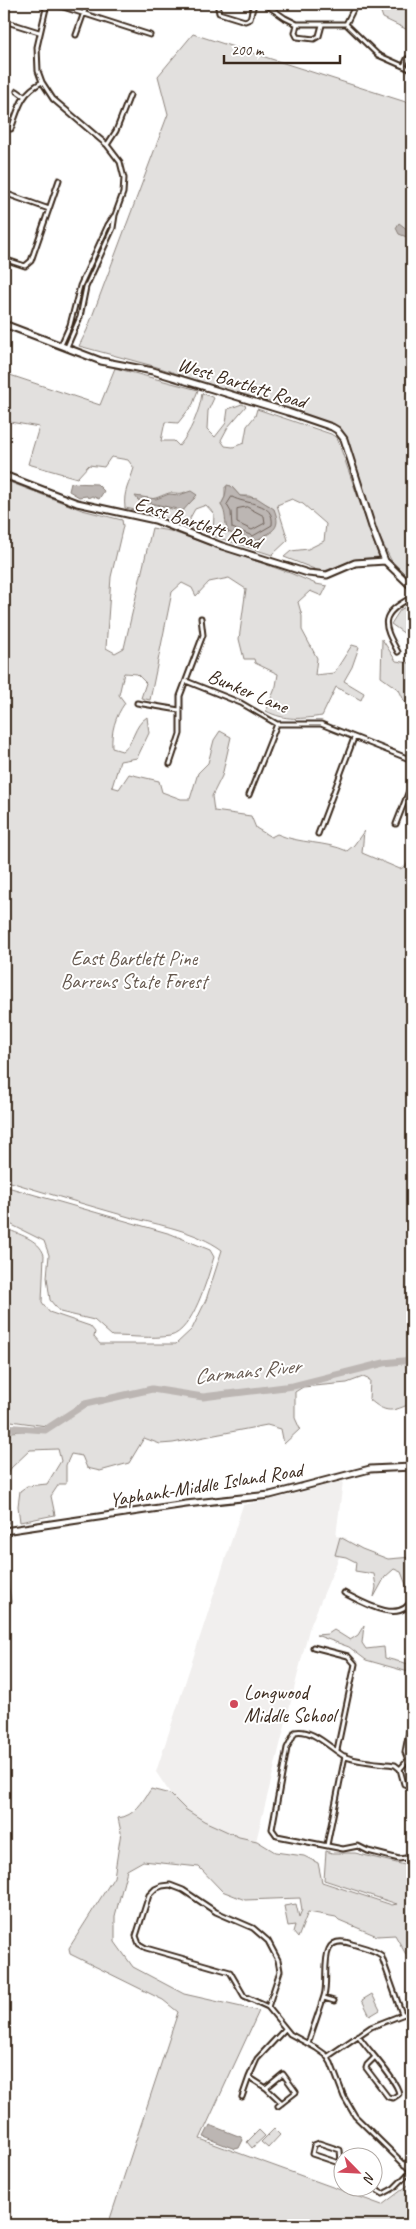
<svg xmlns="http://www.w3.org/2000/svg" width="416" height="2229" font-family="Caveat,sans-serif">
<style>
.built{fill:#f1efee}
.green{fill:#e2e0de;stroke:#8e857e;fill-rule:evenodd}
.water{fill:#bcb6b3;stroke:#887e77}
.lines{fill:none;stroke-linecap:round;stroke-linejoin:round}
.shore{stroke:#6f625a;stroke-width:1}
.river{stroke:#bcb6b3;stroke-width:7}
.street-casing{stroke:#3b2a1e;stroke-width:7}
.secondary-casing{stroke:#3b2a1e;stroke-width:9}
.street{stroke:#fff;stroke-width:3}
.secondary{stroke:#fff;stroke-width:5}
.poi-dot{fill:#d1495b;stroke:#fff;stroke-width:2}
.labels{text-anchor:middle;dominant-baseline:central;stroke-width:4;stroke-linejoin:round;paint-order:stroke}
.street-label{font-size:20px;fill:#3b2a1e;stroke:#fff}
.park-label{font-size:20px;fill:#65584e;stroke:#fff}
.poi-label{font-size:20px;fill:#3b2a1e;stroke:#fff;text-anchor:start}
.water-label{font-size:21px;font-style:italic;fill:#685b52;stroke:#fff}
</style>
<rect width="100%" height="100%" fill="#fff"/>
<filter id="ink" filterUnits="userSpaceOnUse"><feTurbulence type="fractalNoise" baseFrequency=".02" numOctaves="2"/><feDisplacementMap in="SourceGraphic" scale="10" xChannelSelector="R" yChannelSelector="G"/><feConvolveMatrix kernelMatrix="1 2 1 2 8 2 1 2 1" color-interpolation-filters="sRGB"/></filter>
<g filter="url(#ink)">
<!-- built -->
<path class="built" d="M343,1481L336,1536L347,1538L309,1629L252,1857L245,1864L174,1799L156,1772L243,1505L283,1497Z"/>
<!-- green -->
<path class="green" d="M378,4H412V32L383,18Z
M193,34L412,104V581L391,560L375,528L345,436L332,425L157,367L79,346L87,330L168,114L158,76Z
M115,368L198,390L193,404L178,423L165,422L161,441H174L179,446C190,433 200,411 202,393L214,398L208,411L207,429L215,437L226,423L228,409L242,404L246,406L228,427L221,440L225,446L233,447L244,443L247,426L255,416L257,409L331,434L337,438L379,557L356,559L322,572L284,557L291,551L308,549L324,541L326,524L303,504L292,499L277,505L288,540L272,555L213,536L214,514L206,505L195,509L190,518L192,529L161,515L125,508C123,491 129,485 134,468L128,460L111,457L104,467L89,465L77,478L28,464L39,427L4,421V373L100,405ZM231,486L240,496H249L270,506L271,533L254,542L228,532L226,513L221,505L225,497V487ZM185,492L195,498L185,506L183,512L138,500L141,497C156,501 156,497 169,493C176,492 179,495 185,492Z
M4,480L82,510L122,520L123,526L111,577L106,648L115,653L124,648L152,528L170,531L290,573L316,584L327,586L322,596L310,591L298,602L302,616V630L317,658L315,675L334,673L352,645L359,647L352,667L344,681L364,693L361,700L336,687L322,716C302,719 285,721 266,711L276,686L278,674L255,663L254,659H244L239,639L246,589L229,578L209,582L196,596L192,588L182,583L172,592L150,700L141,698L146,683L137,674L124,673L119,695L125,703C115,717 111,731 112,748L122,751C135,742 133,726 147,717L149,733L137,758L120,761L112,787L119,789L129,774L159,781L162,792L181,799H190L198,773L208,763L214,740L220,731L231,737L222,776L212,796L214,811L251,816L256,828L271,837L277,834C300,844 325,841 347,851L354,845L364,831L362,853L400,869L406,866L412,854V1403C392,1412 386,1414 369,1399L370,1380L363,1377L347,1383L303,1387L295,1392V1418L300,1429L284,1444L281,1429L267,1425L173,1443L160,1444L144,1438L129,1463L100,1471L87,1468L82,1456L71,1454L66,1465V1484H59L51,1496L55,1515L20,1522L18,1506L20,1491L27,1486L47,1484L61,1461L58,1449L30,1450L11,1468L4,1485L10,1507L9,1523H4V1433L53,1427L4,1420V1228C18,1234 39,1239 44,1255L42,1302L49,1312L90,1326L95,1332L94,1337L100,1344H176L192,1329L206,1300L222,1250C196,1231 159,1225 129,1217C87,1205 45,1193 4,1180Z
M412,603V639L391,624L400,610Z
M382,639L396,661L409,663L412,658V717L399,690L381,677Z
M4,1186L171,1234L210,1250L214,1257C208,1276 193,1332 170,1336C152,1339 130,1336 112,1336L94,1320L60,1312L50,1300L47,1277L49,1255L44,1241L4,1221Z
M340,1537L362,1549L388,1559L412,1557V1584L407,1587L401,1572L394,1569L385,1577L374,1597L376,1587L374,1574L355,1571L356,1562L346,1557L335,1555Z
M4,1581L8,1582L11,1602L4,1619Z
M364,1625L362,1643L366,1649L384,1647L385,1658L409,1664L412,1654V1673L366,1660L349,1647L316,1635L328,1634L334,1630L350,1640L358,1635Z
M151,1789L170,1794L185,1809L204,1821L239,1837L257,1841L275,1852L304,1856L318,1863L322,1882L392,1905L397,1904L324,1880L326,1851L332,1853H355L405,1865L412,1861V1965L395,1935L377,1936L339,1920L336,1917L308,1912L298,1938L293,1932L295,1925L288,1926L284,1906L296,1904L299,1917L302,1910L300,1898L245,1900L222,1891L199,1867L143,1861L127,1870L115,1916V1942L133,1967L184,1994L259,2011L200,2139L382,2205L411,2183L412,2225H108L178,2012L163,2000L70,1954L69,1948L114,1877L121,1832L118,1818C135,1816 142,1802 151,1789Z
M372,1994L380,2010L370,2016L362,2000Z
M274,2129L280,2135L268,2148L261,2142Z
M259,2130L265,2136L252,2148L247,2142Z"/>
<!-- water -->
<path class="water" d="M399,223L412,233V239L399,234L396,228Z
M71,483L97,484L104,491L99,499L92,496L88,498L87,496L79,497L69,491Z
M227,485L231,486L240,496L257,498L274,509C283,531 270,531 254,542L228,532C224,522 227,514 221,505L225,497Z
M191,491L197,495L181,513L177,509L138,500L135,496L156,499L169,494L179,495Z
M210,2125L241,2137L243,2140L239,2148L235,2149L204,2137Z"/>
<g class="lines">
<!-- shore -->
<path class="shore" d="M232,497C246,505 275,501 272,525L253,536L232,528L231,512L227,505Z
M247,507L264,516L265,523L252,530L237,523V509Z"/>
<!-- river -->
<path class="river" d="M4,1427L45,1430L85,1404L152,1389L203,1397L293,1386L384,1363L412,1360"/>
<defs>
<path id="street" d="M47,4L37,47L38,71L42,82L53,99L107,145L120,162L124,178L123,193L115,215L113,228L86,287L80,317L67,347
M54,4L150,35
M220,4L218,8L219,13L245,21L250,19L254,4
M265,4L285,18L297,24H346L378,55L412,70
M4,21L39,32
M297,24L295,33L297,37L314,39L319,36L322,25
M346,24L356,4
M76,35L87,4
M404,66L407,59
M17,91L24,96
M11,129C19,108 20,94 42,82
M107,145L116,131L130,95
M4,193L49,209
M4,259L25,266L31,261L59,180
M61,345L70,325L80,286L108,225L114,216
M398,652C382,623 379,615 412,597
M186,681L241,703L277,724H321L412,760
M137,703L179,710
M170,764L180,734V696L203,635L201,618
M249,795L277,724
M396,824L412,783
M318,834L354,738
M344,1593C360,1601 402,1627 412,1598
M313,1647L348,1656L355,1664L337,1750
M408,1760L405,1752L412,1716
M412,1762L408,1760L400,1769L404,1784L412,1787
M400,1769L395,1765C381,1763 355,1762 344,1756C330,1748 312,1728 295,1732L287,1748L272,1829L277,1836L343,1849L358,1846L368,1851L399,1859L412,1857
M327,1845L345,1756
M324,1998L334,2001
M268,2007L280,1971L278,1960L268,1941L253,1928L216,1912L183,1890L170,1885L162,1886L155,1889L149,1895L136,1936L139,1944L146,1948L230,1972L244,1996L268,2007L290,2034L316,2048L326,2055L331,2063L344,2097L355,2116L412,2172
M358,2035C366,2048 398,2081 399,2094L393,2098L388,2097L366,2068L367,2065L375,2057
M308,2044C313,2028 319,2012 324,1996C330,1979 315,1931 352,1944C362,1947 373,1949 381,1955L402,2014
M327,2057L371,2027L412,2011
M266,2088L282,2103
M242,2097L249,2077
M278,2106L296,2092L283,2074L266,2088L249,2077L257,2059L285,2029
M341,2162L340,2150L319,2143L314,2145L312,2154L336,2162H344
M404,2165L412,2159
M374,2184L378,2191L383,2194L394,2188L411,2171"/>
<path id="secondary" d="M4,324L101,361L153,371L288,412L332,427L337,430L344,439L373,530L385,561L412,587
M4,475L77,503L155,520L222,546L308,573L327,575L355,563L385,561
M4,1531L186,1504L270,1495L370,1469L412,1467"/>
</defs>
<!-- street casing -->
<use href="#street" class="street-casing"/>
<!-- secondary casing -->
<use href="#secondary" class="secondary-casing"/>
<!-- street -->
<use href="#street" class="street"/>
<!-- secondary -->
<use href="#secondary" class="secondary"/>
</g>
</g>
<!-- markers -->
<circle class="poi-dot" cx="234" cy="1704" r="5"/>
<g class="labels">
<!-- street labels -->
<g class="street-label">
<text transform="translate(242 383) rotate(17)">West Bartlett Road</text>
<text transform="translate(198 523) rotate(18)">East Bartlett Road</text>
<text transform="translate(248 691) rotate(23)">Bunker Lane</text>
<text transform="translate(206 1485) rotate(-9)">Yaphank-Middle Island Road</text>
</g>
<!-- park labels -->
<g class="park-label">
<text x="134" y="958">East Bartlett Pine<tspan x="134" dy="23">Barrens State Forest</tspan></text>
</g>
<!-- poi labels -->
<g class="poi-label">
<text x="244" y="1692">Longwood<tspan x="244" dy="23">Middle School</tspan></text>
</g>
<!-- water labels -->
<g class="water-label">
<text transform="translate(247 1371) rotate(-6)">Carmans River</text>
</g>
</g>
<!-- margin -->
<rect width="416" height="2229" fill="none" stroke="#fff" stroke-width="20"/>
<rect x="10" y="10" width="396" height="2209" fill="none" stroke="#3b2a1e" stroke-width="2" filter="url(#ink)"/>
<!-- north arrow -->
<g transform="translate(358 2172) rotate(114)"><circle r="24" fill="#ffffff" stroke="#b1aaa5"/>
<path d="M0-4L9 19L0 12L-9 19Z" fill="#d1495b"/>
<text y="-8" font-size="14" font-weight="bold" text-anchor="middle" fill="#3b2a1e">N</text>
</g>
<!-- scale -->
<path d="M224 55v8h116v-8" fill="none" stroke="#3b2a1e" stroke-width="2.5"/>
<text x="231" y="55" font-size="15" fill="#3b2a1e" stroke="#ffffff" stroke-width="4" paint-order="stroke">200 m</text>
</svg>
